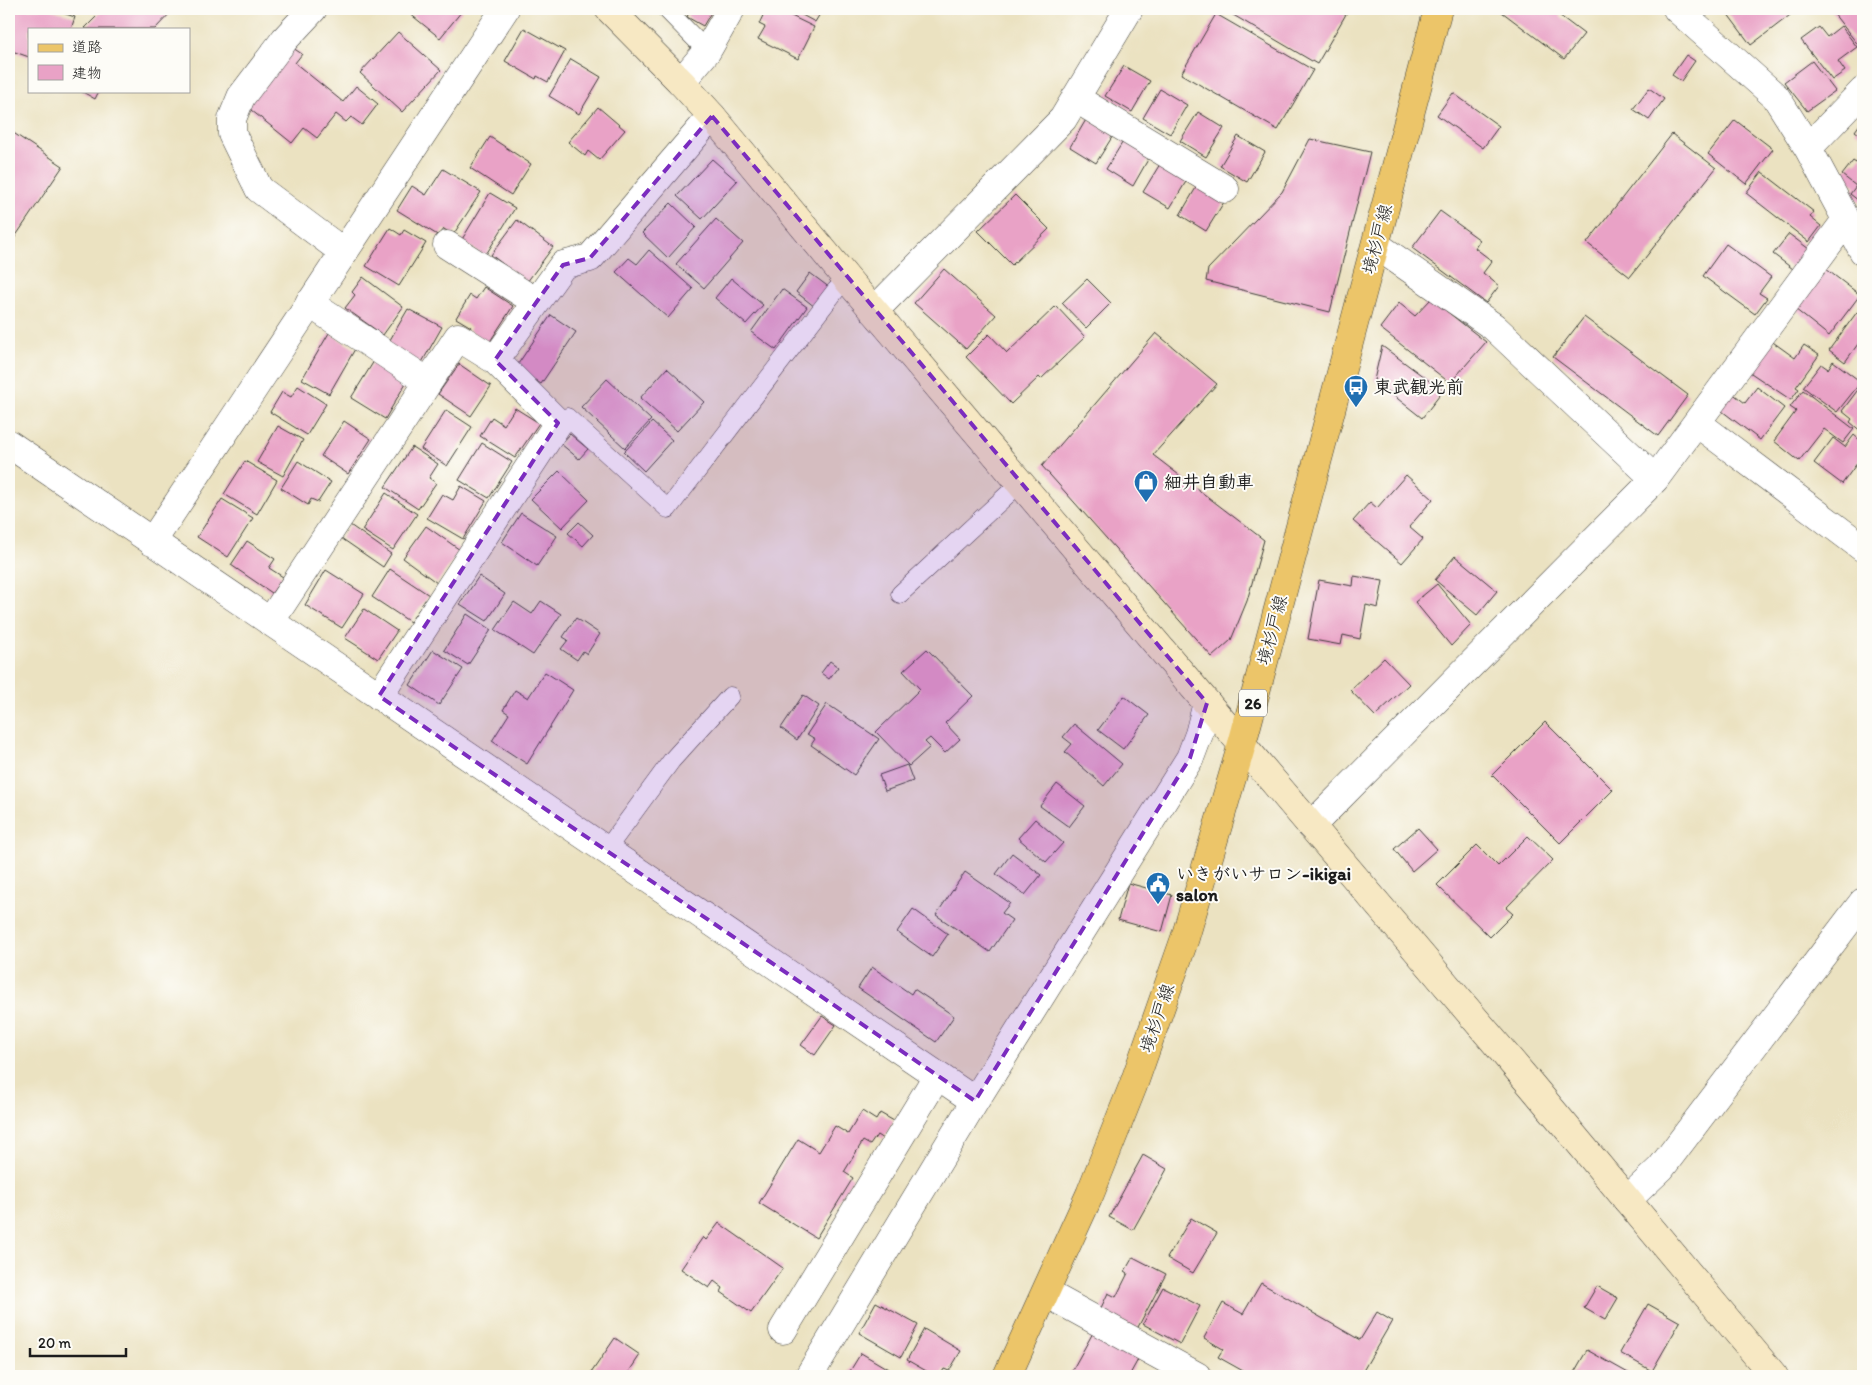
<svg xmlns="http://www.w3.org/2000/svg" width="1872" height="1385" font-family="Itim,'Klee One',sans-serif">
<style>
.building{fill:#e9a2c6}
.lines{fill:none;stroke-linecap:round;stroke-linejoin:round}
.lane-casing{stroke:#3b3a35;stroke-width:19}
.street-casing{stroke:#3b3a35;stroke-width:29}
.secondary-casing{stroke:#3b3a35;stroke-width:29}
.primary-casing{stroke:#3b3a35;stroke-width:29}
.lane{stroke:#fff;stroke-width:18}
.street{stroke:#fff;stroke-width:28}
.secondary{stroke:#f7e8c3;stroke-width:28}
.primary{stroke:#ecc569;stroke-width:28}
.marked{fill:#7b2cbf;fill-opacity:0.2;stroke:#7b2cbf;stroke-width:4;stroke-dasharray:10 6;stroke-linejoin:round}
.labels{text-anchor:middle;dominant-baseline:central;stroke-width:4;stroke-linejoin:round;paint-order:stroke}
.shield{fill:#fdfcf7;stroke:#605f5e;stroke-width:1}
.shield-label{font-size:16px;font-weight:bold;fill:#1c1c1c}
.street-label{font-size:18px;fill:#1c1c1c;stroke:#fdfcf7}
.poi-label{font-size:18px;font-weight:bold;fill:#1c1c1c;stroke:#fdfcf7;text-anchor:start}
</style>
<rect width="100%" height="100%" fill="#fdfcf7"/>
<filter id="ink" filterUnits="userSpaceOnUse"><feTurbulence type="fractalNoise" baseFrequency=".02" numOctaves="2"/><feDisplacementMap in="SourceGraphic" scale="10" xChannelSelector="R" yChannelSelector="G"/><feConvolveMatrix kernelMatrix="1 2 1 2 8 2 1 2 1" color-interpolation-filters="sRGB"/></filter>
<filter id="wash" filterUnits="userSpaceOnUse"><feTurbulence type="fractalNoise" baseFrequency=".0096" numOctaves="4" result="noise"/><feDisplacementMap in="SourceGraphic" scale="20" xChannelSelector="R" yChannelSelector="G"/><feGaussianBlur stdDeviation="1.12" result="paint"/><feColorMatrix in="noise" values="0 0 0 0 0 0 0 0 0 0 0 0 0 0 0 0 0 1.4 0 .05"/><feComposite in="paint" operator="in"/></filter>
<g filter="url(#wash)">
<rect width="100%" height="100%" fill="#ebe2c1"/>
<g id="blocks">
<!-- building -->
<path class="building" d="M9,9H50L75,17L71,29H29V57L9,50Z
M104,9H174L155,29H86L85,28Z
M404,9H459L462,11L440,38Z
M687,9H713L703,26L687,17L690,10Z
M766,9H777L814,27L798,59L758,39L765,27L759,24Z
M791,9H823L815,22Z
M1223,9H1349L1317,64Z
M1498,9H1551L1584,34L1564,59Z
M1724,9H1798L1751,45Z
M1830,9H1863V51Z
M1216,14L1313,70L1278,130L1181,74Z
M1841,26L1857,47L1838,61L1845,71L1832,80L1801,40L1819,27L1827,37Z
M524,28L565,51L548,82L537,76L536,79L505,61Z
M398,32L441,70L402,112L360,73Z
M293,48L302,54L295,63L343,102L356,86L378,104L362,125L351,117L346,122L336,114L317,138L304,128L292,143L246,106Z
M1686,55L1695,61L1681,81L1672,75Z
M571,59L601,77L579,114L549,96Z
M1812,61L1835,91L1807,111L1784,82Z
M1124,66L1150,81L1132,112L1105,96Z
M1649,88L1664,99L1649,120L1633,109Z
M1160,89L1187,105L1170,134L1143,118Z
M81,91H99L95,99Z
M1453,93L1499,126L1483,148L1437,115Z
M598,107L625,130L599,160L588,151L585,156L568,142Z
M1198,112L1224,128L1206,157L1180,141Z
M1087,118L1114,134L1096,163L1070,147Z
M1735,120L1773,149L1746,184L1708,154Z
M1863,120V137L1855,131Z
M9,130L63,166L9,246Z
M1672,134L1716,168L1630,277L1587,243Z
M1238,136L1265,152L1247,182L1220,166Z
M490,137L531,164L511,195L470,168Z
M1310,139L1370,152L1330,312L1206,281L1208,269L1282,192Z
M1124,140L1150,156L1133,186L1106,169Z
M1863,155V204L1850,194L1856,186L1842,175L1853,161L1856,163Z
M712,159L737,181L702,219L677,196Z
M1160,164L1187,180L1170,208L1143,192Z
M443,169L481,192L453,235L444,229L439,236L397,210L412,186L426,195Z
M1762,172L1814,212L1810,217L1821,226L1809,242L1746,193Z
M1197,186L1224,202L1206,231L1180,215Z
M490,193L515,208L485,256L461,241Z
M1015,195L1049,229L1012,265L978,231Z
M671,203L696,227L668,258L642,233Z
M1440,211L1480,240L1475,248L1492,261L1483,273L1499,286L1486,303L1412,248Z
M716,219L743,243L704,288L676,264Z
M517,220L553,247L527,282L491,255Z
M390,228L401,235L404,230L426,243L399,286L366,266Z
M1789,234L1809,249L1793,269L1773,254Z
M1726,244L1771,277L1759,293L1767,298L1755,314L1703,276Z
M649,250L693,289L668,318L616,272L629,258L637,264Z
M944,269L996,315L966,349L914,303Z
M1826,269L1860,295L1829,336L1795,309Z
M810,273L830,288L815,307L796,292Z
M363,277L403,307L383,335L345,308L355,295L352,292Z
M731,278L763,305L746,324L715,298Z
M1087,279L1111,303L1086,328L1062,303Z
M484,287L513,306L489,343L469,330L471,327L456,318L470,295L476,299Z
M782,289L807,307L776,350L751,332Z
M1431,299L1486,342L1450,383L1380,328L1399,303L1415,316Z
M1056,306L1085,337L1041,379L1039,377L1011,404L966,357L989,334L1007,353Z
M408,309L442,327L421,364L387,345Z
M1857,312L1863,316V337L1845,362L1829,350Z
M551,315L576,332L541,384L516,367Z
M1584,317L1688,395L1658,436L1553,357Z
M329,333L355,349L329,394L302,379Z
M1156,333L1217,384L1153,455L1264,540L1247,601L1231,640L1212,657L1042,466Z
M1770,340L1795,358L1804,345L1819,355L1796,387L1799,389L1791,400L1748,371Z
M1382,346L1443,391L1422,418L1374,380Z
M374,361L407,381L385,419L351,398Z
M1833,361L1861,382L1837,412L1803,387L1821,364L1828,369Z
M459,364L491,386L471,416L438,394Z
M667,368L704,402L677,431L640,398Z
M607,379L651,420L625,448L581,407Z
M1863,383V433L1850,422L1852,419L1842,411Z
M298,386L326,404L307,435L270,412L282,392L291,397Z
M1757,387L1784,408L1760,440L1718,408L1731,392L1745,403Z
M1803,390L1854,429L1843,443L1824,429L1799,461L1774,441L1796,411L1790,407Z
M515,408L539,423L515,458L480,436L492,417L504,425Z
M446,410L472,427L447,466L421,449Z
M344,421L371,439L348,474L321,456Z
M652,422L672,440L644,471L624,452Z
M278,426L303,440L283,476L257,462Z
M570,434L588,449L579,459L561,444Z
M1854,435L1863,443V455L1842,484L1814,463L1833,438L1845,447Z
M482,443L512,462L489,498L459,480Z
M412,447L438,464L429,478L436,483L418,509L385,487Z
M245,461L277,480L257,514L224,494Z
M298,461L331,482L318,502L311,499L308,505L281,488Z
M559,471L589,500L562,528L531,499Z
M1406,475L1433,499L1409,527L1423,539L1402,563L1353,521L1370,502L1377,508Z
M461,486L486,501L463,539L427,518L442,494L453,500Z
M386,493L417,514L393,550L362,530Z
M222,499L253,518L228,557L197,537Z
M521,513L557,536L537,566L502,542Z
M579,522L593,535L583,546L568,533Z
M350,525L391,554L383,567L341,538Z
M426,526L460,550L437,583L403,558Z
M247,541L275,559L269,568L283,577L272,593L231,565Z
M1455,556L1497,591L1477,615L1435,580Z
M390,569L429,595L410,622L372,597Z
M326,570L364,594L342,628L305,605Z
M479,576L505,594L487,621L460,604Z
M1354,576L1383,581L1378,608L1366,605L1360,639L1343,635L1341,645L1308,639L1319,580L1353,586Z
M1437,584L1471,625L1451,646L1415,602Z
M541,601L561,614L533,655L495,630L514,602L532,614Z
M364,609L397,631L378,659L345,638Z
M467,614L491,630L468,665L444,650Z
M576,618L600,634L587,654L583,651L577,660L561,649L568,640L563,637Z
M927,649L973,696L945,723L960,739L945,753L930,738L925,742L930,747L909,766L876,732L920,689L903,671Z
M433,650L463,669L439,705L410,685Z
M1384,658L1409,684L1375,716L1350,690Z
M830,661L838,667L829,679L821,673Z
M545,672L573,690L527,764L492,741L509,714L503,710L515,690L528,698Z
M803,695L819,706L797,740L781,728Z
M1124,696L1149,715L1123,749L1098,730Z
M827,704L879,739L854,775L811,745L815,739L807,734Z
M1545,722L1613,790L1560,843L1492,775Z
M1074,724L1122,764L1104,786L1065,752L1072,744L1063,737Z
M907,765L913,781L885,791L879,775Z
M1057,784L1085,806L1069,827L1040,806Z
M1035,819L1063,843L1046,862L1018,838Z
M1418,828L1437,849L1412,871L1394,849Z
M1528,836L1553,860L1506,908L1513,914L1490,937L1437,885L1477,845L1498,866Z
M1012,853L1041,875L1025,895L996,874Z
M965,872L1010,903L1002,913L1012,920L990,952L936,915Z
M1128,883L1172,895L1162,932L1118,920Z
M913,909L948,934L932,957L897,932Z
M872,967L911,994L914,989L954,1016L936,1042L858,988Z
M822,1016L836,1025L815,1055L801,1045Z
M862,1111L876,1120L880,1113L894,1121L883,1139L877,1135L870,1145L863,1141L844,1172L853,1178L816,1238L759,1203L798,1139L819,1152L835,1126L848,1134Z
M1143,1155L1167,1169L1133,1230L1109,1217Z
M1191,1218L1217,1233L1193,1273L1167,1258Z
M719,1223L783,1268L751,1313L721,1292L723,1288L714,1281L709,1288L681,1269L703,1237L706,1240Z
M1133,1257L1166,1274L1137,1329L1100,1310L1108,1293L1116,1297L1128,1273L1125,1271Z
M1261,1283L1360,1340L1377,1312L1392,1321L1360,1376H1252L1218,1357L1223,1349L1204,1338L1223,1303L1243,1314Z
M1597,1286L1618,1298L1605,1320L1584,1308Z
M1163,1287L1200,1306L1180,1344L1143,1324Z
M876,1302L918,1325L901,1357L859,1333Z
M1648,1304L1680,1322L1652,1371L1620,1353Z
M924,1329L961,1351L949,1371L944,1369L940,1376H935L907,1360Z
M1094,1331L1140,1356L1129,1376H1069Z
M615,1338L640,1355L626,1376H589Z
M1587,1350L1630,1374L1629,1376H1572Z
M861,1353L900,1376H847Z"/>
</g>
</g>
<g filter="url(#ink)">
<use href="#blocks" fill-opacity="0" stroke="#3b3a35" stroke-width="1"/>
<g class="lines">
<defs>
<path id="lane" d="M666,9L707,51
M558,423L567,417L668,509L836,290L847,279
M900,594L1020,483
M606,850L672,760L730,696"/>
<path id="street" d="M313,9L285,39L241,97L232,119V134L259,189L342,251
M1677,9L1776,97L1808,148L1863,91
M681,82L707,51L731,9
M1075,98L1225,189
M1808,148L1863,251
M447,245L536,302
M1376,245L1494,327L1655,479
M309,303L428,382
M874,311L1063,119L1129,9
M495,360L563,265L590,258L712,116
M1697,423L1863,548
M9,444L975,1101
M152,542L505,9
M270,622L458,337L495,360L558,423L379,696
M1311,826L1655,479L1846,220
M1627,1200L1661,1168L1863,902
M1046,1293L1197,1376
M783,1330L937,1076
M809,1376L975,1101L1190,758L1199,734L1207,703"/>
<path id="secondary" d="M609,9L681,82L712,116L847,279L1532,1086L1774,1376"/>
<path id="primary" d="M1007,1376L1090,1194L1133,1086L1185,938L1242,744L1438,9"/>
</defs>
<!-- lane casing -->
<use href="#lane" class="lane-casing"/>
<!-- street casing -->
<use href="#street" class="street-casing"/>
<!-- secondary casing -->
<use href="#secondary" class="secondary-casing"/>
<!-- primary casing -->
<use href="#primary" class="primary-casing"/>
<!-- lane -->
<use href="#lane" class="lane"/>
<!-- street -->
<use href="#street" class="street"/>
<!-- secondary -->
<use href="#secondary" class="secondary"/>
<!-- primary -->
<use href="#primary" class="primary"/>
</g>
</g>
<!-- marked area -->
<path class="marked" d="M712,116L1207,703L1190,758L975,1101L379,696L558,423L495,360L563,265L590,258Z"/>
<!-- icons -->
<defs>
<symbol id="bus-pin" viewBox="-11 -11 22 30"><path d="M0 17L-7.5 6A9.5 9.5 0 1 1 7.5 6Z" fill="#1f6fb2" stroke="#fdfcf7"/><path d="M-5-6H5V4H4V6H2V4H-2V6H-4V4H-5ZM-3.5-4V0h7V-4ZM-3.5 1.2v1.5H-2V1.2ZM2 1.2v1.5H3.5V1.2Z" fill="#fff"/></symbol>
<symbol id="shop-pin" viewBox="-11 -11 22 30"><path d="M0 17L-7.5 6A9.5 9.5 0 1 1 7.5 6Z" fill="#1f6fb2" stroke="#fdfcf7"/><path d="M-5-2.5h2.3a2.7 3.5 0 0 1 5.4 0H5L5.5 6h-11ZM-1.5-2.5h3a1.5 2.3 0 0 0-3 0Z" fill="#fff"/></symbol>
<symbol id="civic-pin" viewBox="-11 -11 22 30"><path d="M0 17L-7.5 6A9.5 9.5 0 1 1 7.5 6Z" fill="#1f6fb2" stroke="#fdfcf7"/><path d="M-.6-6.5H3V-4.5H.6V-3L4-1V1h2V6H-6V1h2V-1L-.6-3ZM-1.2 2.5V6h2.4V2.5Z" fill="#fff"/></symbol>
</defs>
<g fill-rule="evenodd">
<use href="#bus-pin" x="1342" y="373" width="28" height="38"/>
<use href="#shop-pin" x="1132" y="468" width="28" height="38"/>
<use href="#civic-pin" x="1144" y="870" width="28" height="38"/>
</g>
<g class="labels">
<!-- shield labels -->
<rect class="shield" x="1239" y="689.5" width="28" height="27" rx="4"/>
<g class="shield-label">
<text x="1253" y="703">26</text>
</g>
<!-- street labels -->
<g class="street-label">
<text transform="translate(1377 239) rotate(-75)">境杉戸線</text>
<text transform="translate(1272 630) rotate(-75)">境杉戸線</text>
<text transform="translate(1157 1018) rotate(-71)">境杉戸線</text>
</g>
<!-- poi labels -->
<g class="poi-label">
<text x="1374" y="387">東武観光前</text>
<text x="1164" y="482">細井自動車</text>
<text x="1176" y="874">いきがいサロン-ikigai<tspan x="1176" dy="21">salon</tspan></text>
</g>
</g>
<!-- margin -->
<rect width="1872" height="1385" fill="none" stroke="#fdfcf7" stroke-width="30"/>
<!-- legend -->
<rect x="28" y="28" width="162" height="65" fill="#fdfcf7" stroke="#a3a29f"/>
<rect x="38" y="44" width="25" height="8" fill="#ecc569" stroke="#a3a29f"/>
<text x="72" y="52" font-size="15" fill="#1c1c1c">道路</text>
<rect x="38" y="65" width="25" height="15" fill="#e9a2c6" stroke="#a3a29f"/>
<text x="72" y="78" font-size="15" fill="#1c1c1c">建物</text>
<!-- scale -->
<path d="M30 1348v8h96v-8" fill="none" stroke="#1c1c1c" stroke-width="2.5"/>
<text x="38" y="1348" font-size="15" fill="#1c1c1c" stroke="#fdfcf7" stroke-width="4" paint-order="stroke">20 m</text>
</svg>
